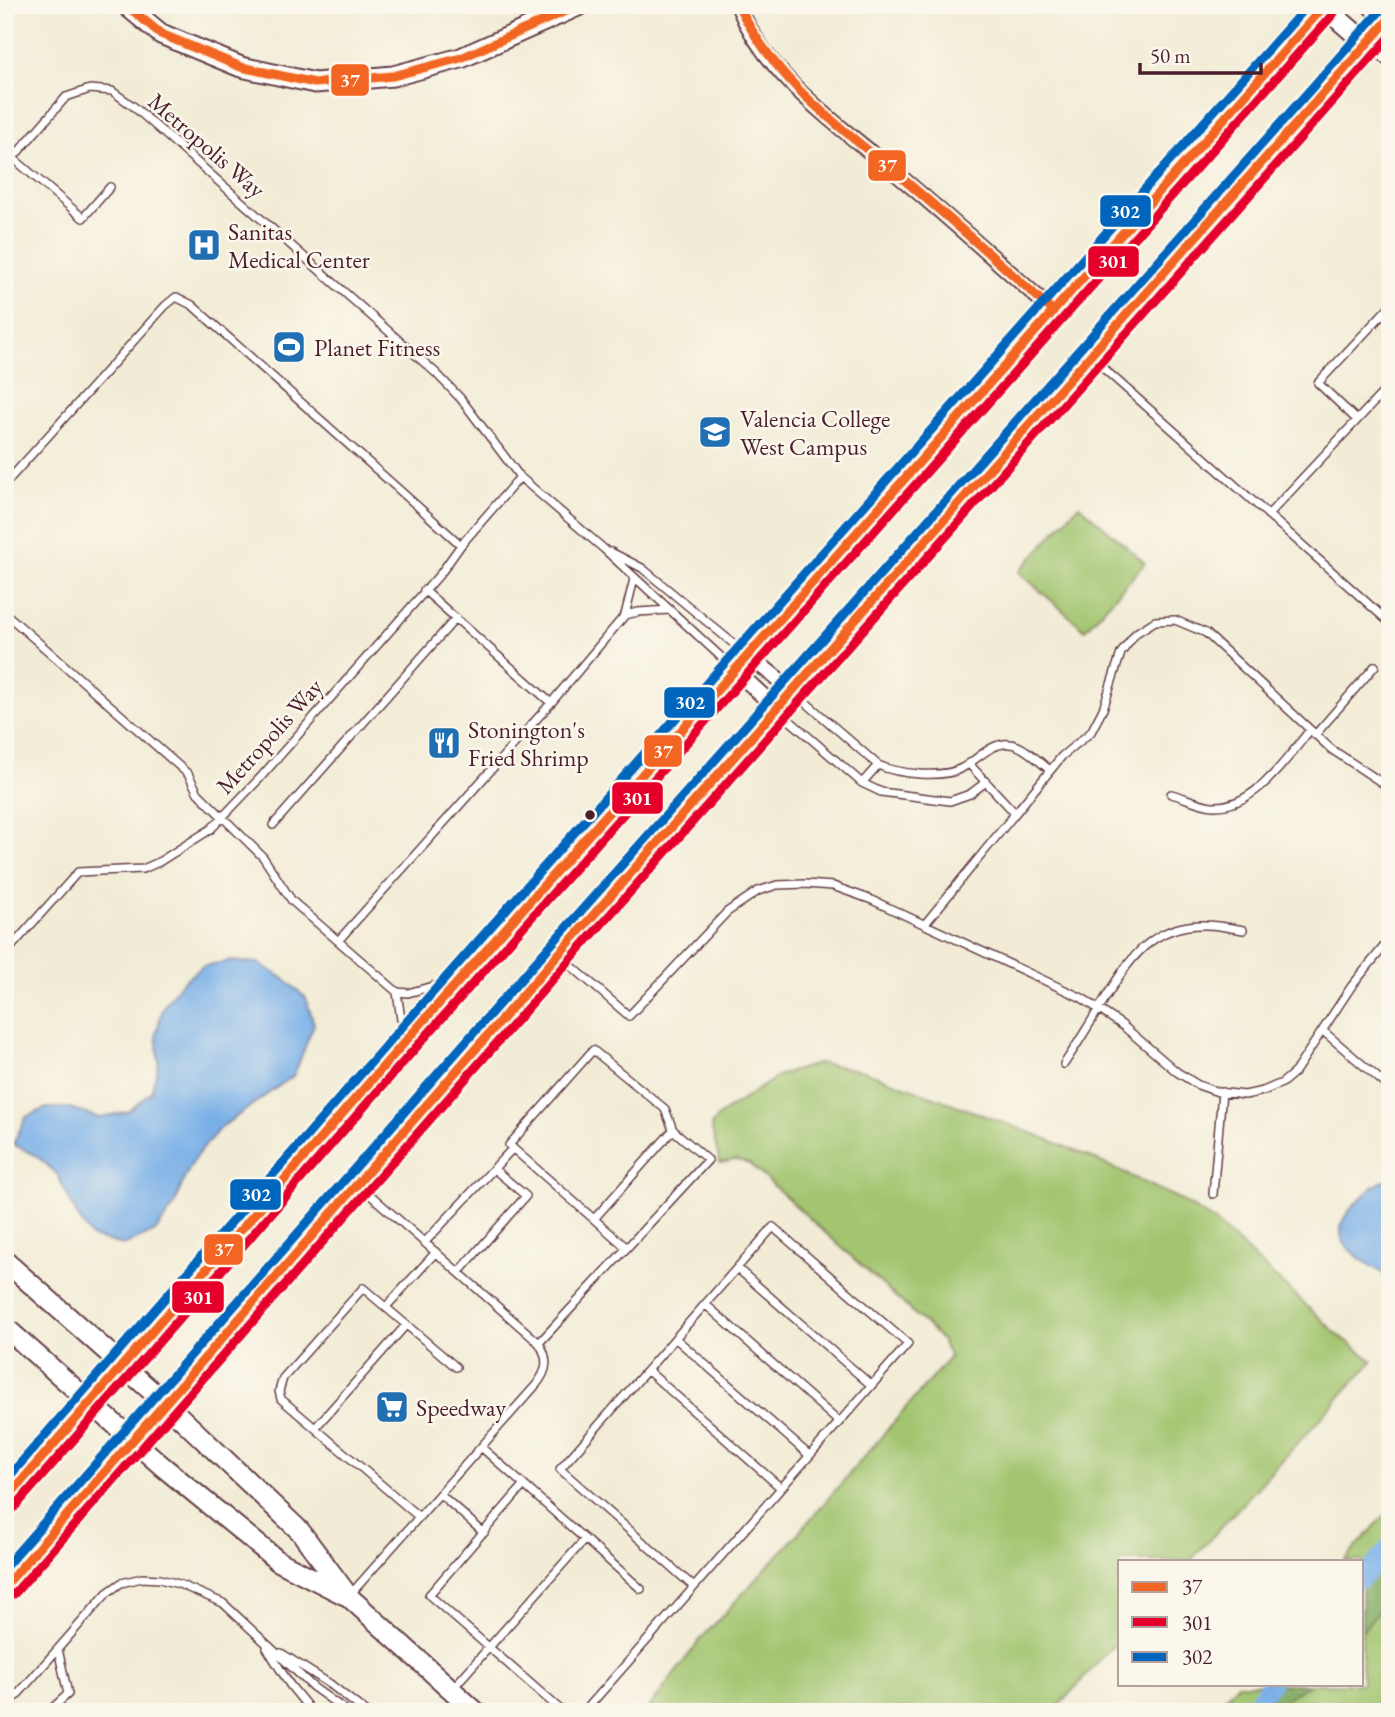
<svg xmlns="http://www.w3.org/2000/svg" width="1395" height="1717" font-family="'EB Garamond',serif">
<style>
.green{fill:#a3c56f;stroke:#76724d;stroke-width:2}
.forest{fill:#82aa62;stroke:#666446;stroke-width:2}
.water{fill:#78afe7;stroke:#616789;stroke-width:2}
.lines{fill:none;stroke-linecap:round;stroke-linejoin:round}
.canal{stroke:#78afe7;stroke-width:18}
.service-casing{stroke:#633e45;stroke-width:10}
.minor-casing{stroke:#633e45;stroke-width:18}
.tertiary-casing{stroke:#633e45;stroke-width:23}
.primary-casing{stroke:#633e45;stroke-width:26}
.service{stroke:#fff;stroke-width:7}
.minor{stroke:#fff;stroke-width:14}
.tertiary{stroke:#fff;stroke-width:19}
.primary{stroke:#f7c06c;stroke-width:23}
.bus-1-casing{stroke:#fbf7ec;stroke-width:14}
.bus-2-casing{stroke:#fbf7ec;stroke-width:14}
.bus-3-casing{stroke:#fbf7ec;stroke-width:14}
.bus-1{stroke:#f26522;stroke-width:9}
.bus-2{stroke:#e4002b;stroke-width:9}
.bus-3{stroke:#0065bd;stroke-width:9}
.bus-dot{fill:#4a1f2b;stroke:#fbf7ec;stroke-width:2.5}
.labels{text-anchor:middle;dominant-baseline:central;stroke-width:5;stroke-linejoin:round;paint-order:stroke}
.street-label{font-size:24px;fill:#4a1f2b;stroke:#fbf7ec}
.poi-label{font-size:24px;fill:#4a1f2b;stroke:#fbf7ec;text-anchor:start}
.line-badge{stroke:#fbf7ec;stroke-width:2.5}
.badge-label{font-size:19px;text-anchor:middle;font-weight:bold;fill:#fff}
</style>
<rect width="100%" height="100%" fill="#fbf7ec"/>
<filter id="ink" filterUnits="userSpaceOnUse"><feTurbulence type="fractalNoise" baseFrequency=".0143" numOctaves="2"/><feDisplacementMap in="SourceGraphic" scale="14" xChannelSelector="R" yChannelSelector="G"/><feConvolveMatrix kernelMatrix="1 2 1 2 8 2 1 2 1" color-interpolation-filters="sRGB"/></filter>
<filter id="wash" filterUnits="userSpaceOnUse"><feTurbulence type="fractalNoise" baseFrequency=".00686" numOctaves="4" result="noise"/><feDisplacementMap in="SourceGraphic" scale="28" xChannelSelector="R" yChannelSelector="G"/><feGaussianBlur stdDeviation="1.57" result="paint"/><feColorMatrix in="noise" values="0 0 0 0 0 0 0 0 0 0 0 0 0 0 0 0 0 1.4 0 .05"/><feComposite in="paint" operator="in"/></filter>
<g filter="url(#wash)">
<rect width="100%" height="100%" fill="#f2ecd6"/>
<!-- green -->
<path class="green" d="M1079,505L1145,563L1085,630L1019,572Z
M820,1063L864,1071L1037,1135L1090,1157L1179,1199L1214,1221L1335,1332L1373,1361L1190,1561H1120V1638L1053,1712H646L700,1640L796,1536L950,1357L941,1340L933,1331L750,1164L736,1160L720,1163L711,1125L721,1114L780,1075Z
M1390,1509V1686L1376,1701V1712H1212L1237,1684H1362V1561H1344Z"/>
<!-- forest -->
<path class="forest" d="M1390,1547V1595L1362,1632V1579Z
M1271,1684H1309L1277,1705L1263,1693Z"/>
<!-- water -->
<path class="water" d="M230,961L259,963L286,980L306,998L314,1024L294,1075L219,1129L196,1156L185,1177L174,1206L156,1231L124,1245L91,1237L78,1217L57,1174L37,1156L13,1144L26,1117L46,1108H70L99,1118L129,1111L151,1092L159,1063L156,1035L163,1007L181,983L203,966Z
M1390,1178V1278C1361,1258 1319,1242 1354,1205C1365,1194 1375,1183 1390,1178Z"/>
<g class="lines">
<!-- canal -->
<path class="canal" d="M1362,1579L1390,1547
M1247,1712L1271,1684"/>
</g>
</g>
<g filter="url(#ink)">
<g class="lines">
<defs>
<path id="service" d="M1370,47L1390,65
M13,158L83,218L110,187
M5,167L66,97L90,89L112,91L133,106L436,373L461,399L520,477L604,549L733,668
M1093,359L1390,623
M1357,420L1318,383L1390,306
M5,484L165,306L176,297L192,305L461,545
M1268,515L1390,385
M611,552L642,568L746,654
M424,590L551,703
M5,613L188,774L198,793L263,857L292,901L397,992
M625,615L638,612L669,610
M795,693L878,765C898,774 942,779 962,768C977,760 991,742 1010,744C1024,745 1039,762 1050,770
M780,712L862,783L881,792L950,801L970,794L986,782
M1315,735L1375,666
M969,764L1015,813
M862,783L878,765
M1171,794C1184,797 1200,805 1213,806C1255,808 1287,758 1310,730
M273,825L456,618
M925,924L1062,756L1091,732L1103,709L1121,653L1136,633L1155,621L1175,620L1206,633L1331,749L1390,788
M338,941L551,703L625,615L634,579
M5,954L78,872L143,869L159,862L211,829L260,778L441,573L461,545L520,477
M560,956L629,1016L727,912L758,891L777,885L805,884L833,886L872,900L1082,998L1122,1025L1177,1072L1198,1085L1218,1092L1245,1095L1263,1091L1282,1083L1295,1072L1351,987L1390,939
M1323,1031L1390,1088
M403,1033L397,992L408,993L447,982
M1064,1064C1077,1045 1089,1025 1101,1005C1127,963 1150,923 1206,925C1218,925 1231,928 1243,930
M1213,1194L1222,1092
M594,1219L673,1130
M425,1242L513,1148
M737,1268L871,1385
M459,1272L526,1196L494,1169
M705,1304L839,1422
M386,1307L436,1252
M675,1338L809,1455
M539,1343L708,1160L673,1130L665,1109L593,1050L509,1145L627,1248
M647,1370L781,1488
M315,1428L406,1325
M481,1447L641,1589
M524,1485L429,1595L563,1712
M440,1494L484,1533
M419,1517L281,1399L279,1391L283,1378L363,1288L456,1367
M349,1596L536,1385C548,1370 549,1359 539,1343L359,1185
M267,1648L290,1685L312,1712
M281,1653L330,1684L366,1712
M453,1688L585,1539
M5,1709L107,1593L121,1583L142,1578L160,1579L179,1584L223,1603L313,1687L348,1712
M48,1712L68,1694L58,1649
M452,1712L461,1699
M584,1712L908,1344L773,1227L560,1469L694,1587"/>
<path id="minor" d="M738,5C768,79 838,124 897,174C950,219 1002,265 1053,311
M749,656L793,691
M735,670L777,709"/>
<path id="tertiary" d="M126,5L161,34L241,67L315,83L393,76L461,58L580,5
M1322,5L1367,44
M1372,5L1388,21
M5,1261L165,1403L300,1531L349,1597L476,1712
M5,1327L162,1466L278,1561L345,1595"/>
<path id="primary" d="M5,1500L403,1044L1325,5
M5,1586L558,955L1390,18"/>
</defs>
<!-- service casing -->
<use href="#service" class="service-casing"/>
<!-- minor casing -->
<use href="#minor" class="minor-casing"/>
<!-- tertiary casing -->
<use href="#tertiary" class="tertiary-casing"/>
<!-- primary casing -->
<use href="#primary" class="primary-casing"/>
<!-- service -->
<use href="#service" class="service"/>
<!-- minor -->
<use href="#minor" class="minor"/>
<!-- tertiary -->
<use href="#tertiary" class="tertiary"/>
<!-- primary -->
<use href="#primary" class="primary"/>
<defs>
<path id="bus-1" d="M126,5L161,34L241,67L315,83L393,76L461,58L579,5
M738,5C776,82 833,121 897,174C950,218 1002,265 1053,311
M5,1500L403,1044L1325,5
M5,1586L558,955L1390,18"/>
<path id="bus-2" d="M14,1508L412,1052L1334,13
M14,1594L567,963L1390,37"/>
<path id="bus-3" d="M5,1481L394,1036L1308,5
M5,1567L549,947L1381,10"/>
</defs>
<!-- bus-1 casing -->
<use href="#bus-1" class="bus-1-casing"/>
<!-- bus-2 casing -->
<use href="#bus-2" class="bus-2-casing"/>
<!-- bus-3 casing -->
<use href="#bus-3" class="bus-3-casing"/>
<!-- bus-1 -->
<use href="#bus-1" class="bus-1"/>
<!-- bus-2 -->
<use href="#bus-2" class="bus-2"/>
<!-- bus-3 -->
<use href="#bus-3" class="bus-3"/>
</g>
</g>
<!-- icons -->
<defs>
<symbol id="hospital-square" viewBox="-11 -11 22 22"><rect x="-9" y="-9" width="18" height="18" rx="4" fill="#1f6fb2" stroke="#fbf7ec"/><path d="M-5-5h3v3.5h4V-5h3V5h-3V1.5h-4V5h-3Z" fill="#fff"/></symbol>
<symbol id="stadium-square" viewBox="-11 -11 22 22"><rect x="-9" y="-9" width="18" height="18" rx="4" fill="#1f6fb2" stroke="#fbf7ec"/><path d="M0-5a6.5 5 0 1 0 0 10a6.5 5 0 1 0 0-10ZM-3.5-1.8h7v3.6h-7Z" fill="#fff"/></symbol>
<symbol id="university-square" viewBox="-11 -11 22 22"><rect x="-9" y="-9" width="18" height="18" rx="4" fill="#1f6fb2" stroke="#fbf7ec"/><path d="M0-5L7-2L0 1L-7-2ZM-4 1L0 2.5L4 1V4Q0 6-4 4Z" fill="#fff"/></symbol>
<symbol id="restaurant-square" viewBox="-11 -11 22 22"><rect x="-9" y="-9" width="18" height="18" rx="4" fill="#1f6fb2" stroke="#fbf7ec"/><path d="M-5-6h1v4h1v-4h1v4h1v-4h1v5L-1.5 .5V6h-2V.5L-5-1ZM5-6V6H3V1.5H1.5Q1.5-4 5-6Z" fill="#fff"/></symbol>
<symbol id="supermarket-square" viewBox="-11 -11 22 22"><rect x="-9" y="-9" width="18" height="18" rx="4" fill="#1f6fb2" stroke="#fbf7ec"/><path d="M-6-5.5h2.5l.6 2H6L4.5 2H-2.5L-4.4-4H-6ZM-1.5 3.2a1.3 1.3 0 1 0 .1 0ZM3 3.2a1.3 1.3 0 1 0 .1 0Z" fill="#fff"/></symbol>
</defs>
<g fill-rule="evenodd">
<use href="#hospital-square" x="185" y="226" width="38" height="38"/>
<use href="#stadium-square" x="270" y="328" width="38" height="38"/>
<use href="#university-square" x="696" y="413" width="38" height="38"/>
<use href="#restaurant-square" x="425" y="724" width="38" height="38"/>
<use href="#supermarket-square" x="373" y="1388" width="38" height="38"/>
</g>
<!-- markers -->
<circle class="bus-dot" cx="590" cy="815" r="6"/>
<g class="labels">
<!-- street labels -->
<g class="street-label">
<text transform="translate(207 145) rotate(41)">Metropolis Way</text>
<text transform="translate(269 736) rotate(-48)">Metropolis Way</text>
</g>
<!-- poi labels -->
<g class="poi-label">
<text x="228" y="231">Sanitas<tspan x="228" dy="28">Medical Center</tspan></text>
<text x="314" y="347">Planet Fitness</text>
<text x="740" y="418">Valencia College<tspan x="740" dy="28">West Campus</tspan></text>
<text x="468" y="729">Stonington's<tspan x="468" dy="28">Fried Shrimp</tspan></text>
<text x="416" y="1407">Speedway</text>
</g>
</g>
<g class="line-badge">
<rect x="330" y="63" width="40" height="34" rx="7" fill="#f26522"/>
<rect x="867" y="149" width="40" height="33" rx="7" fill="#f26522"/>
<rect x="1099" y="194" width="53" height="34" rx="7" fill="#0065bd"/>
<rect x="1087" y="245" width="53" height="33" rx="7" fill="#e4002b"/>
<rect x="663" y="686" width="53" height="33" rx="7" fill="#0065bd"/>
<rect x="643" y="734" width="40" height="34" rx="7" fill="#f26522"/>
<rect x="611" y="781" width="53" height="34" rx="7" fill="#e4002b"/>
<rect x="229" y="1178" width="53" height="33" rx="7" fill="#0065bd"/>
<rect x="203" y="1233" width="41" height="33" rx="7" fill="#f26522"/>
<rect x="171" y="1280" width="54" height="34" rx="7" fill="#e4002b"/>
</g>
<g class="badge-label">
<text x="350" y="87">37</text>
<text x="887" y="172">37</text>
<text x="1125" y="218">302</text>
<text x="1113" y="268">301</text>
<text x="690" y="709">302</text>
<text x="663" y="758">37</text>
<text x="637" y="805">301</text>
<text x="256" y="1201">302</text>
<text x="224" y="1256">37</text>
<text x="198" y="1304">301</text>
</g>
<!-- margin -->
<rect width="1395" height="1717" fill="none" stroke="#fbf7ec" stroke-width="28"/>
<!-- legend -->
<rect x="1118" y="1560" width="245" height="126" fill="#fbf7ec" stroke="#b4a19f" stroke-width="2"/>
<rect x="1132" y="1582" width="35" height="10" fill="#f26522" stroke="#b4a19f" stroke-width="2"/>
<text x="1182" y="1594" font-size="21" fill="#4a1f2b">37</text>
<rect x="1132" y="1617" width="35" height="10" fill="#e4002b" stroke="#b4a19f" stroke-width="2"/>
<text x="1182" y="1630" font-size="21" fill="#4a1f2b">301</text>
<rect x="1132" y="1652" width="35" height="10" fill="#0065bd" stroke="#b4a19f" stroke-width="2"/>
<text x="1182" y="1664" font-size="21" fill="#4a1f2b">302</text>
<!-- scale -->
<path d="M1140 63v10h121v-10" fill="none" stroke="#4a1f2b" stroke-width="3.5"/>
<text x="1150" y="63" font-size="21" fill="#4a1f2b" stroke="#fbf7ec" stroke-width="5" paint-order="stroke">50 m</text>
</svg>
